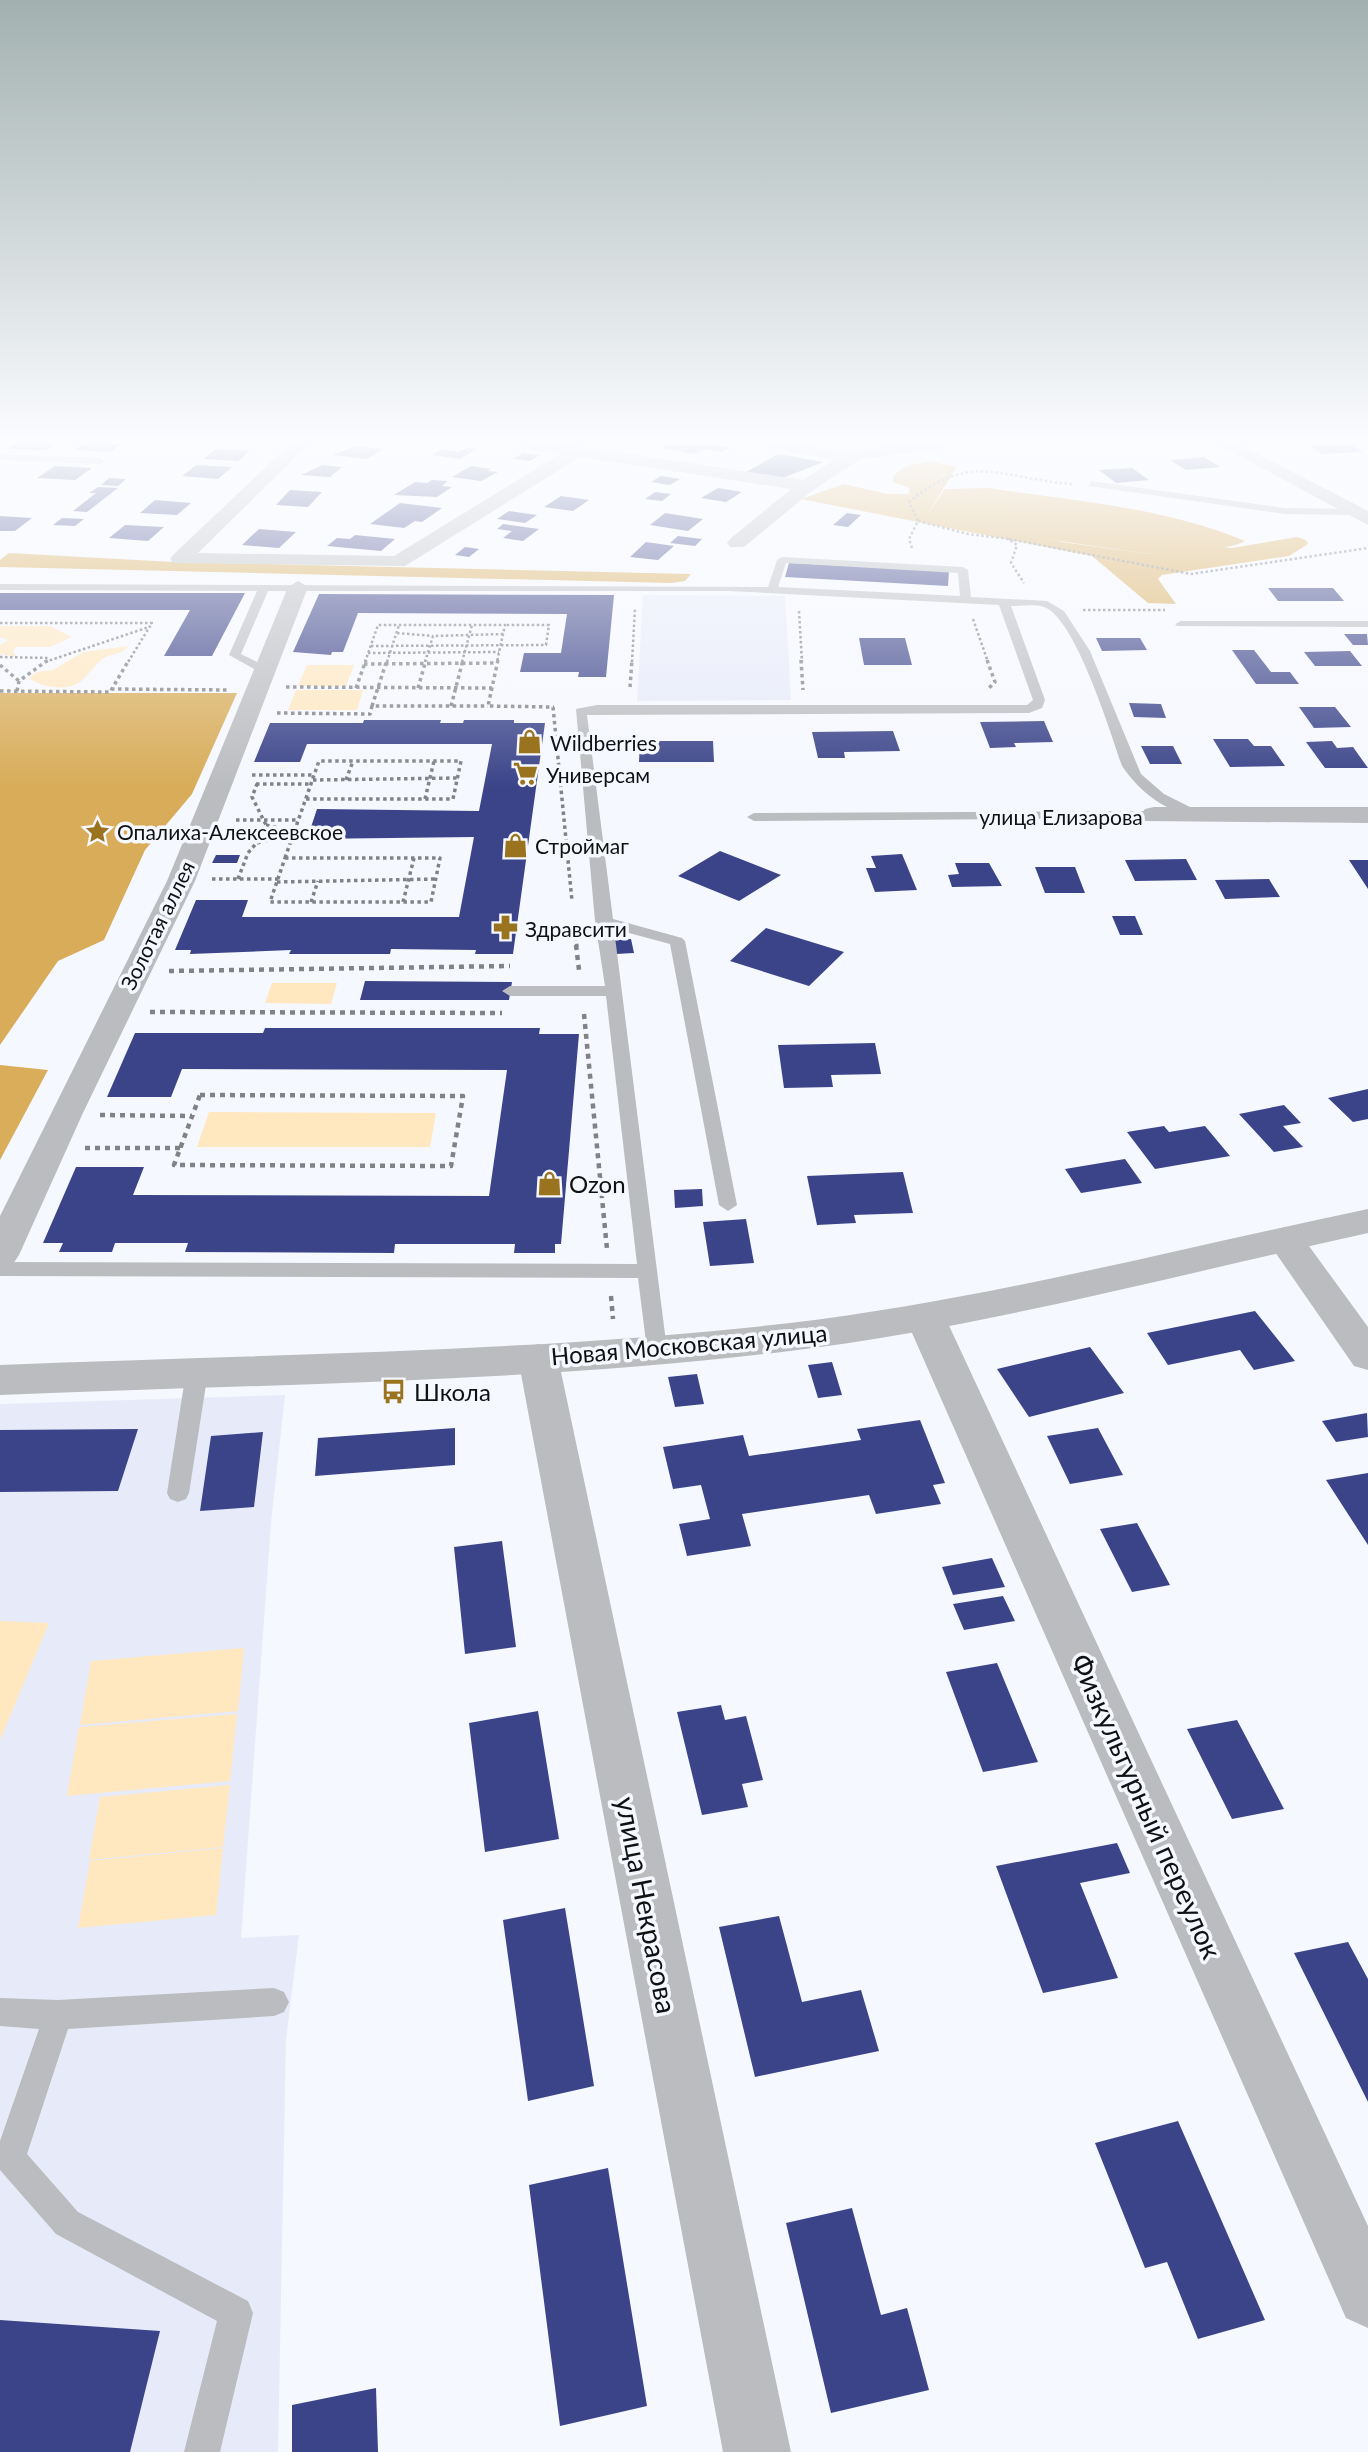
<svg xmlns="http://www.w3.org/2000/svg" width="1368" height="2452" font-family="Lato,sans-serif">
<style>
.built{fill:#e7ebf9}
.green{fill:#ffe7bf}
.forest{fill:#d8ac59}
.water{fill:#d9ad5a}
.building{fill:#3b4489}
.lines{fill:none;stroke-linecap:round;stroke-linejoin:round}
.path-far2{stroke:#818286;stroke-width:2.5;stroke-dasharray:2.5 2.5;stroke-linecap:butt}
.path-far1{stroke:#818286;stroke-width:3.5;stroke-dasharray:3.5 3.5;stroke-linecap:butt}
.path{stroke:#818286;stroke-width:4.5;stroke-dasharray:5 5;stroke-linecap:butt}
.service{fill:#bbbcbf;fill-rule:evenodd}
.minor{fill:#bbbcbf;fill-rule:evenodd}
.tertiary{fill:#bbbcbf;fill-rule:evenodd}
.labels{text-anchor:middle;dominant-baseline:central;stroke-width:7;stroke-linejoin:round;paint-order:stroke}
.far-poi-label{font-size:21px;fill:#101113;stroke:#f6f8ff;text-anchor:start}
.far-street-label{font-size:21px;fill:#101113;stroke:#f6f8ff}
.poi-label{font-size:24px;fill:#101113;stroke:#f6f8ff;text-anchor:start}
.street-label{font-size:24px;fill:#101113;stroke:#f6f8ff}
.near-street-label{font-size:28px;fill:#101113;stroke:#f6f8ff}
</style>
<rect width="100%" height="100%" fill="#f6f8ff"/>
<!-- built -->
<path class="built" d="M643,595L785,596L791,700L637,701Z
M285,1395L271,1523L241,1938L299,1935L286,2039L278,2452H0V1404Z"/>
<!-- green -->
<path class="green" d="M0,626H50L72,637L50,647H16L13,652L17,657L0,654V645L8,640L0,637Z
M128,646C122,655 112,653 104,658C94,664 89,675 80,682C65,692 41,687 29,678L37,672L53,670L83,652Z
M307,665H354L346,686H298Z
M296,690H363L357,710H288Z
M272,983H337L331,1004L265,1003Z
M209,1112L436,1113L430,1147H197Z
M0,1621L49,1623L0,1740Z
M244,1648L238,1711L80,1725L91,1661Z
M237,1714L230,1781L67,1796L79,1727Z
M230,1785L223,1847L89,1860L100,1797Z
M223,1848L216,1915L78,1928L90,1861Z"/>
<!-- forest -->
<path class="forest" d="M929,461L957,467L928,513L1062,542L1149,554L1162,547L1188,543L1232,548L1297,537L1306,540L1308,544L1289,556L1162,575L1158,579L1176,604L1148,603L1092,556L801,499L844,484L887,494H908L910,488L893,482L894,475L904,467Z
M9,553L174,562L691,574L685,581L671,583L0,567V560Z
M0,693H237L192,794L145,850L104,940L58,961L0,1045Z"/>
<!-- water -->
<path class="water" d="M988,488C1074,501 1164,507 1245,541C1216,557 1185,535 1149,554L935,523L928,513L945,489Z
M0,1065L48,1070L0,1160Z"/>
<!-- building -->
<path class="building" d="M14,444H54L46,450L8,449Z
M82,444H121L110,452L74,450Z
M670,444L715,445L731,448L721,452L705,449L695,454L661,448Z
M1351,444L1363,452L1322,454L1310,445Z
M356,446L383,449L367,459L333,455Z
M466,448L477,449L460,459L432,455L442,449L459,452Z
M216,449L250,451L238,461L203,459Z
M523,453L540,455L530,461L513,459Z
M778,454L824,462L782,478L746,472Z
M1204,457L1220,467L1186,470L1170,460Z
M196,465L232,467L218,479L182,476Z
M322,465L342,467L330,477L301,475Z
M55,466L92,468L75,480L37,478Z
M471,466L491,469L487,471L498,472L481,481L452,477Z
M1132,468L1149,480L1116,483L1099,470Z
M661,476L680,479L670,485L651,482Z
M109,478L126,479L118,486L101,485Z
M432,480L448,481L442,486L452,487L437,497L394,495L415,482L427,483Z
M98,487L118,488L87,512L73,511L96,493H89Z
M718,488L742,492L726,502L701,498Z
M290,490L322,492L308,507L276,505Z
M655,492L671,494L662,501L645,499Z
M561,496L589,500L573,511L544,507Z
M155,500L191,503L177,515L140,513Z
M400,503L442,508L422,522L415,521L404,528L370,524Z
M509,511L537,515L525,523L497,519Z
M665,513L703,519L688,531L650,525Z
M847,513L861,515L848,527L833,525Z
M0,516L32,518L15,531H0Z
M62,518L84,519L75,526L53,525Z
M503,524L539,529L523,541L503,538L512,531L497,529Z
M125,525L164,527L148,541L109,538Z
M259,529L296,532L279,548L242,545Z
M355,535L395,539L381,551L327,546L337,538L350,539Z
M678,536L702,539L695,546L670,543Z
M646,542L674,546L658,560L630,557Z
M465,547L479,549L469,557L455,555Z
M789,563L949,571L948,586L785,577Z
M1268,588H1333L1344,601H1278Z
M0,593H245L212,656H164L190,610H0Z
M319,594L614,595L606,677H578L579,672H520L524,653H561L567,614L358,613L343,652H332L331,655L293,652Z
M1344,634H1367L1368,645H1353Z
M859,638H905L912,665H864Z
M1096,638H1140L1147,650L1102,651Z
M1232,650H1254L1271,672H1290L1299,684H1256Z
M1350,651L1362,666H1315L1304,652Z
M1129,703L1161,704L1166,718L1134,717Z
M1299,707H1335L1351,727L1314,728Z
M364,720H441L440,723H463L464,720H514V723H545L513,954H475L476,950L391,949L390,954H289L291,950L190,954L191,950H175L196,900H248L242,917H459L474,837L307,839L317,809L479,811L492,744H307L300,762H254L270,723H363Z
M1044,721L1053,742L1014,743L1016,747L990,748L980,722Z
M893,731L900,751L844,752L845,758H818L812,732Z
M1213,739H1248L1254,746H1271L1285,766L1230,767Z
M640,741H713L714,762H639Z
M1332,741L1337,748L1353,747L1368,768H1325L1306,742Z
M1141,746H1173L1182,764H1150Z
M720,851L781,875L739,901L678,876Z
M902,854L917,890L875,892L866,868H876L871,856Z
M216,855H240L237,863H212Z
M1186,859L1197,880L1135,881L1125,860Z
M1349,860H1368V889Z
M955,863H989L1002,886L952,887L948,875L959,874Z
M1035,867H1075L1085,893H1045Z
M1269,879L1280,897L1225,899L1215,880Z
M1112,916H1135L1143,935H1120Z
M766,928L844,952L809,986L730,961Z
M631,939L634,953L616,954L613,940Z
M365,981L512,982L509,1000H360Z
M265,1028H540L539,1034H579L561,1244H555V1253H514L515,1244H395L394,1253L185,1252L188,1243H115L112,1252H59L63,1243H43L76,1167H144L133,1195L489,1196L507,1070L182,1069L171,1097H107L135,1033H263Z
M875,1043L881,1074L831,1075L833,1087L784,1088L778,1045Z
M1368,1089V1119L1353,1122L1328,1098Z
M1284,1105L1301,1123L1283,1126L1303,1147L1274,1152L1239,1114Z
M1164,1126L1169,1132L1205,1126L1230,1156L1155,1169L1127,1132Z
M1125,1159L1142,1183L1081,1193L1065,1169Z
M903,1172L913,1213L854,1215L856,1223L817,1225L807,1176Z
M702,1189L703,1206L675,1208L674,1190Z
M746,1219L754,1263L710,1266L703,1222Z
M1255,1311L1295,1361L1254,1370L1240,1350L1168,1365L1147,1333Z
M1090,1347L1124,1393L1029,1417L997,1369Z
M832,1362L842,1395L818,1398L808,1365Z
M697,1374L704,1404L675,1407L668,1377Z
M1367,1413L1368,1437L1336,1442L1322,1421Z
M920,1420L945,1483L933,1485L941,1504L876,1514L869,1495L742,1514L751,1546L687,1556L679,1524L710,1519L701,1485L673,1489L663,1447L743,1435L749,1456L861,1440L857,1429Z
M455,1428V1465L315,1476L318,1438Z
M1098,1428L1123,1475L1070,1484L1047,1436Z
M138,1429L118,1491L0,1492V1430Z
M263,1432L254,1507L200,1511L211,1436Z
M1368,1473V1545L1326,1480Z
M1137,1523L1170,1585L1132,1592L1100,1529Z
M502,1541L516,1647L465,1654L454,1547Z
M992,1558L1005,1587L953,1595L942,1567Z
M1003,1596L1015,1621L964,1630L953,1604Z
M997,1663L1038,1762L983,1772L946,1672Z
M721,1705L725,1720L746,1716L763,1780L742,1784L748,1807L702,1815L677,1712Z
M538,1711L559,1839L485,1852L469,1723Z
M1237,1720L1284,1809L1232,1819L1187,1729Z
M1117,1843L1130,1873L1080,1883L1118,1978L1043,1993L996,1866Z
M565,1908L594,2086L528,2101L503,1920Z
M779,1916L802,2002L861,1990L879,2051L755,2077L719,1927Z
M1348,1942L1368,1979V2102L1294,1953Z
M1178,2121L1265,2320L1198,2339L1167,2262L1145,2268L1095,2143Z
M608,2168L647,2406L560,2426L529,2185Z
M852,2208L881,2315L907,2308L929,2390L831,2413L786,2223Z
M0,2320L160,2331L130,2452H0Z
M376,2388L378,2452H292V2405Z"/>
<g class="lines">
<!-- path-far2 -->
<path class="path-far2" d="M918,521L968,534L1009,539L1017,545L1011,563L1024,583
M1009,539L1191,574L1368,548
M912,548L909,539L918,521L909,502C972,450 1001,479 1073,484
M1083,610H1165
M799,611L802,662
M973,619L988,662
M0,623H152L128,662
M397,633L433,636
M371,646L546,645L549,625H505
M368,653L499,652
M0,657L50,658
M45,662L149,627
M365,662L378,625H505L497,662
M387,662L399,625
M425,662L433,636L503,634
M462,662L472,625
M632,662L635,608"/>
<!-- path-far1 -->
<path class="path-far1" d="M498,660L488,706L554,707
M801,660L803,690
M987,660L995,682L989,688
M364,664L497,663
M0,665L19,681
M286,687L492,688
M630,687L632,660
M356,688L366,660
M418,688L426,660
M111,689L229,690
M0,691L110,692L129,660
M17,691L19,681L48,660
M372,706L387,660
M451,706L463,660
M553,707L572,901
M277,713L370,714L372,706H488
M252,775H315
M313,780L457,778
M346,780L353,761
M256,784H311
M425,799L434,761
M236,820H299
M266,825L294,832
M257,843L294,834
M285,858H440L431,902H270Z
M285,858L319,761H461L453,799H306
M212,879H278
M238,879L248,853L266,832V825L252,797L257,784
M277,882L436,879
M311,902L318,881
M403,902L414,858
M574,923L577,947"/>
<!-- path -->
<path class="path" d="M576,945L579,970
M169,971L510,966
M150,1012L502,1013
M584,1014L607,1249
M200,1095L463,1096L451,1166L174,1165Z
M100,1115L192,1116
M85,1148H180
M611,1296L613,1319"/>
<!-- service -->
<path class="service" d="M0,454L100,458L105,461L100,464L0,460Z
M1091,481L1285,508L1352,509L1357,512L1352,515L1285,514L1088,486Z
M782,557L963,567L968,570L971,597L1047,601L1064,611L1090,651L1141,774L1164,794L1206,815L1199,819C1166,811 1141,794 1122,766C1111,734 1075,617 1044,607C1034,604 1021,606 1011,606L1045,700L1042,708L1029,713L587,715L613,919L682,938L685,941L737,1205L728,1211L719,1205L670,944L614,929L667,1350L664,1355H650L647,1350L638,1278L0,1276V1262L637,1264L606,996H510L502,991L510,986H605L595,921L576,709L597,705H1027L1033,700L999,605L728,591H268L241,654L269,668V674L265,675L229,655L257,591L0,590V584L768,587L777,560ZM786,563L958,573L960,596L778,587Z
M1181,621H1368V627L1177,626L1175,624Z
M1154,811L1161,815L1159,818L754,821L747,817L754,813Z
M197,1365L204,1367L208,1372L189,1493L186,1499L178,1502L170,1499L167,1493L186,1372L190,1367Z
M274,1988L284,1992L289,2002L284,2012L274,2016L68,2029L27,2154L78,2212L248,2301L253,2313L220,2452H184L217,2321L56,2234L0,2170V2141L39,2029L0,2026V1998L58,2000Z"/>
<!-- minor -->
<path class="minor" d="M290,444H309L198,553L394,556L560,454L525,448L522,444H564L803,480L834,460L775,449L766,444H802L847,452L897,444H948L939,449L861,459L813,490L744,547H730L727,543L730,539L791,489L580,457L405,566L173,563L170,559L173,555Z
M1217,444H1239L1368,511V525Z
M298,581L308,587L195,881L82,1115L19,1255L13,1264L0,1267V1216L167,881L288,587Z
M1154,807H1368V823L1145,821L1141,815L1145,809Z
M1285,1227L1298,1231L1368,1327V1370L1354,1366L1266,1239L1272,1231Z
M925,1304L939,1308L945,1317L1368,2226V2328L1346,2318L905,1317L911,1308Z
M538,1344L552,1348L558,1358L791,2452H723L518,1358L524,1348Z"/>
<!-- tertiary -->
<path class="tertiary" d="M1368,1209V1233C1177,1275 985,1327 790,1351C529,1383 263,1384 0,1395V1365C263,1354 528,1353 790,1323C984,1300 1176,1249 1368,1209Z"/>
</g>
<!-- sky -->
<linearGradient id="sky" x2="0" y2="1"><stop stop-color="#a2b1af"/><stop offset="0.56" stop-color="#fbfcff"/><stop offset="1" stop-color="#fbfcff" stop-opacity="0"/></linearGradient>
<rect width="1368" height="787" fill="url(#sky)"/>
<!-- icons -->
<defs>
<symbol id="shop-bare" viewBox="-9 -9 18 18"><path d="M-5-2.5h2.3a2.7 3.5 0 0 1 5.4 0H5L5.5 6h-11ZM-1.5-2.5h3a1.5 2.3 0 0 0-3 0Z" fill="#9a731f" stroke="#f6f8ff" stroke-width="2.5" paint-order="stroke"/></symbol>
<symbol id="supermarket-bare" viewBox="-9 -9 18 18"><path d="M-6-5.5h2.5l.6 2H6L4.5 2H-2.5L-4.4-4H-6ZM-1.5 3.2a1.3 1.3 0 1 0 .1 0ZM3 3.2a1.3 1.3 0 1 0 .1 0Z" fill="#9a731f" stroke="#f6f8ff" stroke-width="2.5" paint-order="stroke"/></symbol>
<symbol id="sight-bare" viewBox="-9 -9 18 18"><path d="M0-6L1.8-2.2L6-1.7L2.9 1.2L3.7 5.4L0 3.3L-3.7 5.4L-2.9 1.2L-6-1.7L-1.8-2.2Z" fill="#9a731f" stroke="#f6f8ff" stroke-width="2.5" paint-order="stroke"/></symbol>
<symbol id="pharmacy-bare" viewBox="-9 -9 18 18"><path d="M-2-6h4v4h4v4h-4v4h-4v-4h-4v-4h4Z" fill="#9a731f" stroke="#f6f8ff" stroke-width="2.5" paint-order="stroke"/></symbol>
<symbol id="bus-bare" viewBox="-9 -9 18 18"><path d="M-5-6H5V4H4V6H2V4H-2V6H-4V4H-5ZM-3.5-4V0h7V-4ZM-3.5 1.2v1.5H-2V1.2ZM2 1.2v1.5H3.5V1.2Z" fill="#9a731f" stroke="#f6f8ff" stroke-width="2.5" paint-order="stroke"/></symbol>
</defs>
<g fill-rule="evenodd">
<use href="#shop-bare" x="512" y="724" width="35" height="35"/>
<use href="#supermarket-bare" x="508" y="756" width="35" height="35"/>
<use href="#sight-bare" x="80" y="814" width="35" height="35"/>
<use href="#shop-bare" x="498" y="828" width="35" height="35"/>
<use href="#pharmacy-bare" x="488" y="910" width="35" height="35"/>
<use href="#shop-bare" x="532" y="1166" width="35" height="35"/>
<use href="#bus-bare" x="376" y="1374" width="35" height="35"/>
</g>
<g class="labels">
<!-- far-poi labels -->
<g class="far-poi-label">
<text x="550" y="742">Wildberries</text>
<text x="546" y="774">Универсам</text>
<text x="117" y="831">Опалиха-Алексеевское</text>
<text x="535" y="845">Строймаг</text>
<text x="525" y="928">Здравсити</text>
</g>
<!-- far-street labels -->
<g class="far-street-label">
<text x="1061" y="816">улица Елизарова</text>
<text transform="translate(157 925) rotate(-64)">Золотая аллея</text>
</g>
<!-- poi labels -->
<g class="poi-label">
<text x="569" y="1183">Ozon</text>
<text x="414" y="1391">Школа</text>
</g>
<!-- street labels -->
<g class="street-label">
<text transform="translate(689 1344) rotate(-5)">Новая Московская улица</text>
</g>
<!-- near-street labels -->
<g class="near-street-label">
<text transform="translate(1147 1806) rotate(66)">Физкультурный переулок</text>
<text transform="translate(647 1905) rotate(79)">улица Некрасова</text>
</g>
</g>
</svg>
